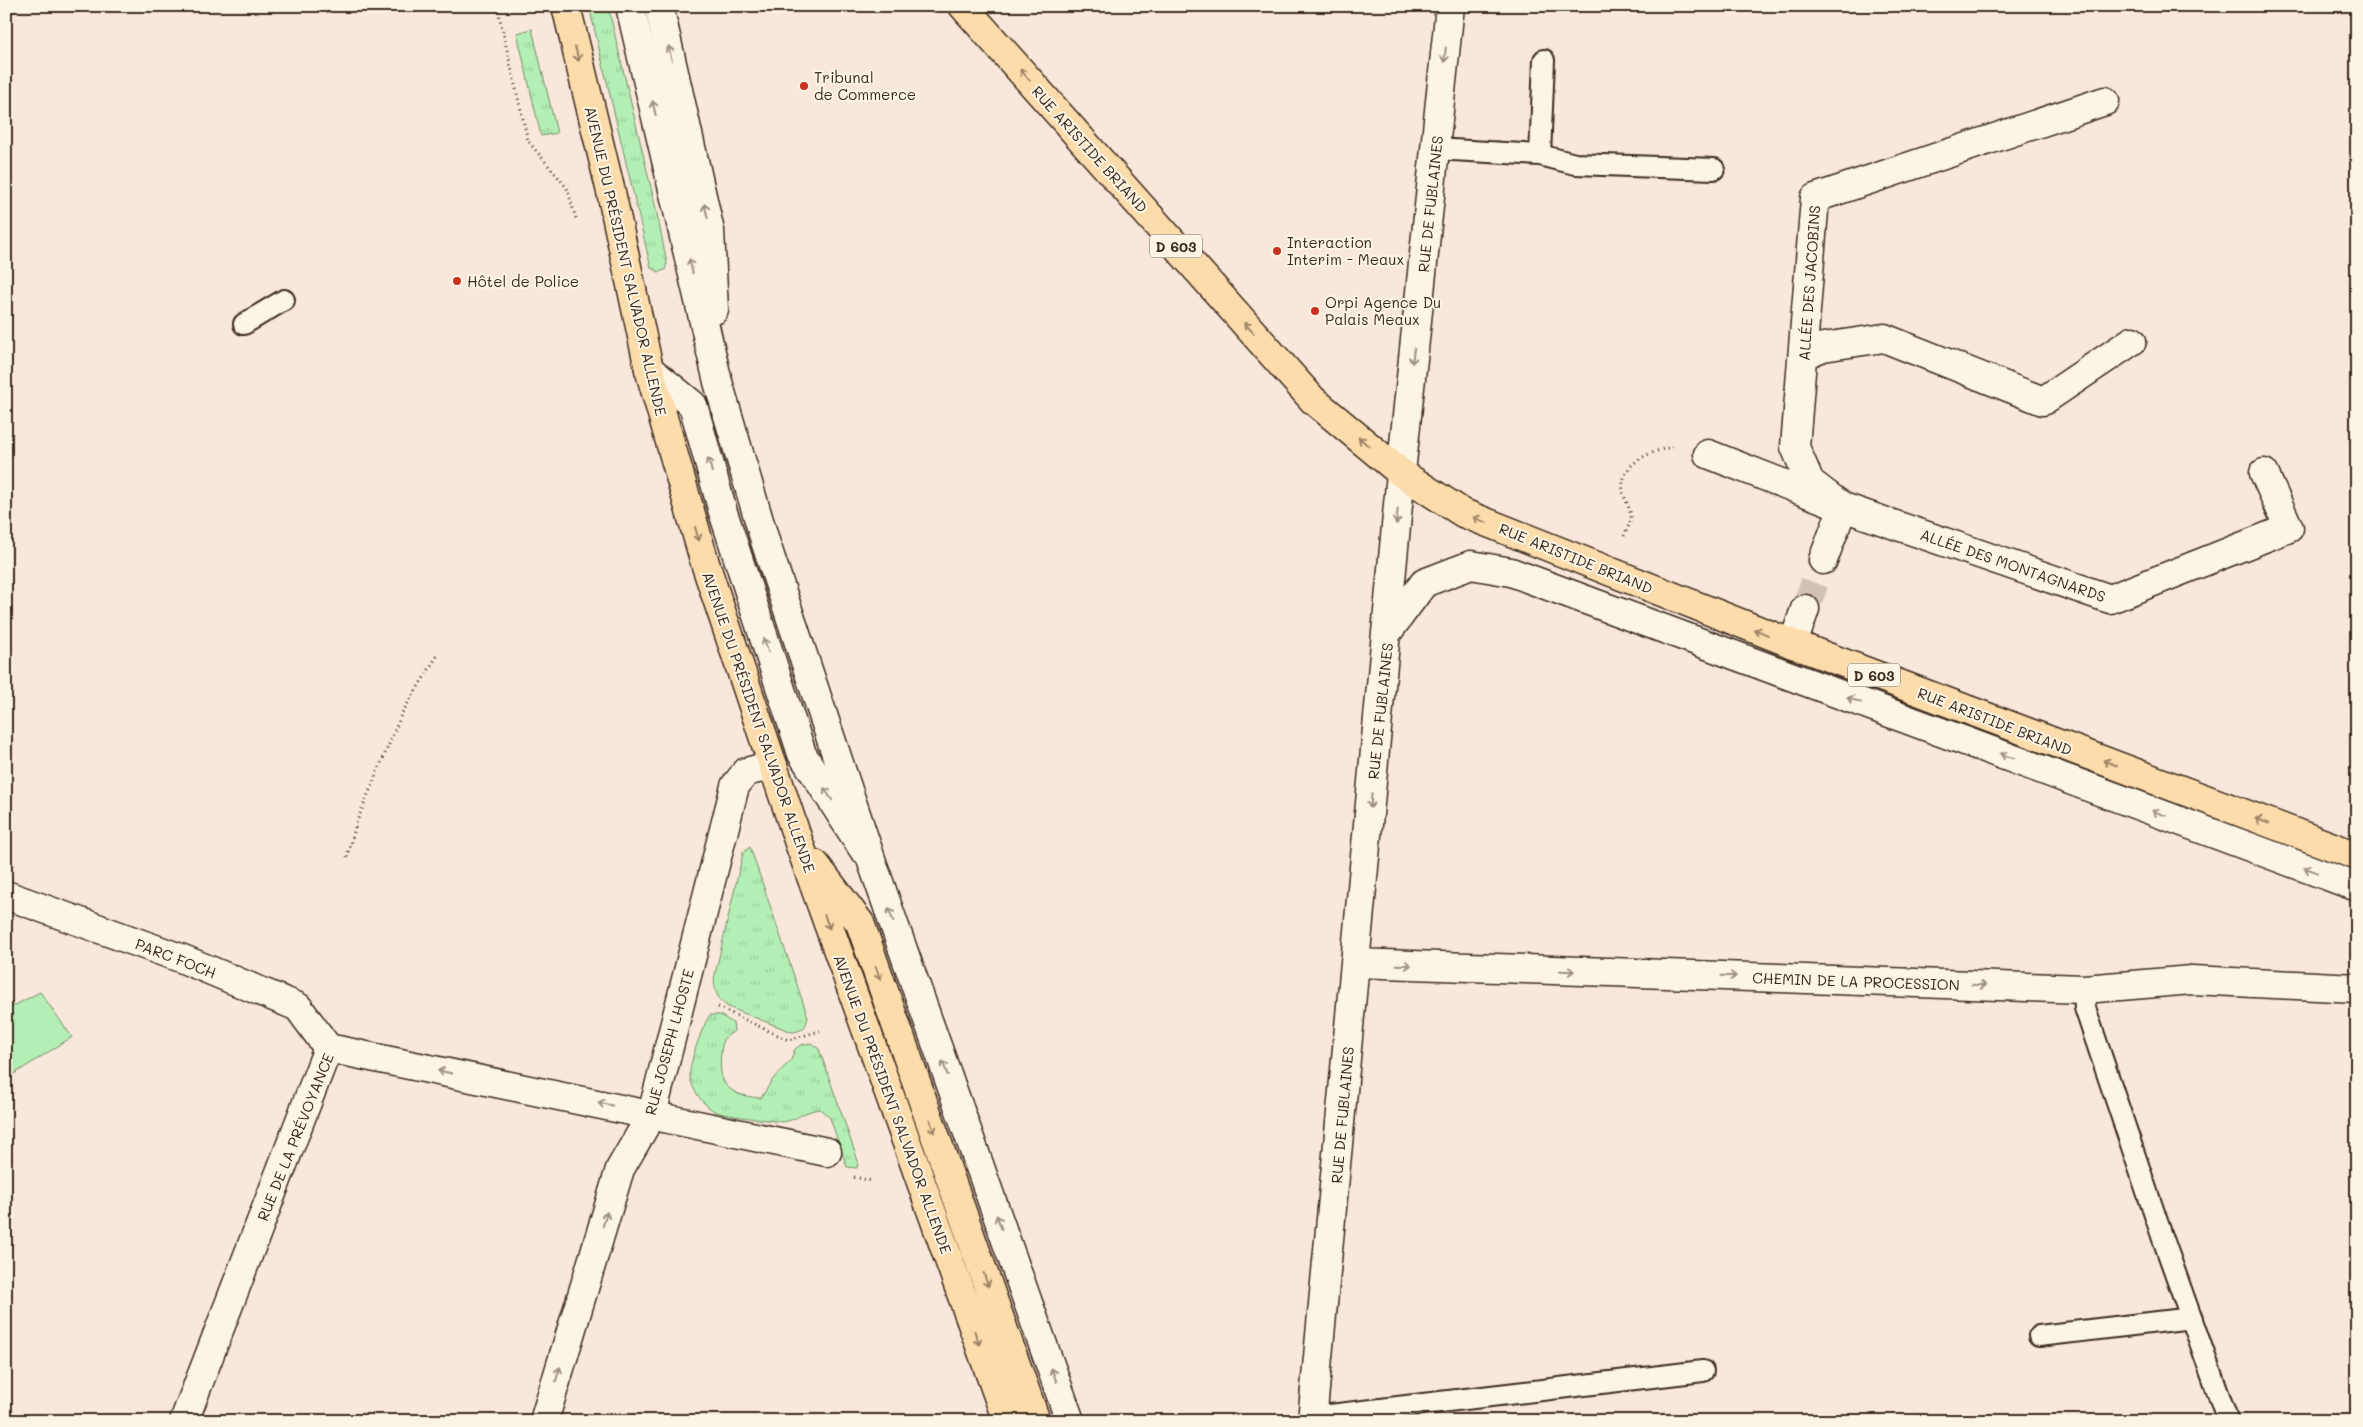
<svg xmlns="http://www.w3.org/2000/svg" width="2363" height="1427" font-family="Mali,sans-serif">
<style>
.grass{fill:url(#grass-tufts);stroke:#778c69}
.park{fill:#b3efb4;stroke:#778c69}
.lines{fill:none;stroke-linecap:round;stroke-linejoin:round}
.minor-tunnel{stroke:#d2c1b4;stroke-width:28;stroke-dasharray:28 14;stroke-linecap:butt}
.service-casing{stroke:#3b2a1e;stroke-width:24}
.minor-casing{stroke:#3b2a1e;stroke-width:31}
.secondary-casing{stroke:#3b2a1e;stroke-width:31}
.primary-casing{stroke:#3b2a1e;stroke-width:31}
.path{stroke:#3b2a1e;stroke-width:3;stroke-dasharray:1 4;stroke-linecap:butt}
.service{stroke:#fcf5e5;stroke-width:20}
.minor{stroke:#fcf5e5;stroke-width:28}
.secondary{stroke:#fcf5e5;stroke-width:28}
.primary{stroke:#fddcac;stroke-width:28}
.oneway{stroke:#9c9082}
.oneway2{stroke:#9c8365}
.poi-dot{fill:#c8321e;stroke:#fcf5e5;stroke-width:2}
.labels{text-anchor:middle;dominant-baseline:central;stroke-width:4;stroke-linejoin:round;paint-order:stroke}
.shield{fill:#fcf5e5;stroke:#75675a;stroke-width:1}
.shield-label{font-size:14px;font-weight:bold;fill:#3b2a1e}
.poi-label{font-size:15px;fill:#3b2a1e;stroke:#fcf5e5;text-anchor:start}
.street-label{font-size:15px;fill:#3b2a1e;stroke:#fcf5e5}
</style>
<defs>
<pattern id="grass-tufts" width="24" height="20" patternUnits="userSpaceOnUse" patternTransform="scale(1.25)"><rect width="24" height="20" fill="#b3efb4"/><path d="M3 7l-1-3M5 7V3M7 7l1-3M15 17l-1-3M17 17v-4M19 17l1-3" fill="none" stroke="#9bcd9a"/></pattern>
</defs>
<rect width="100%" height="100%" fill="#f8e7da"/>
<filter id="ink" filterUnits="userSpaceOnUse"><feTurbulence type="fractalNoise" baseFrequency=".02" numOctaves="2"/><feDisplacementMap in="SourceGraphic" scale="10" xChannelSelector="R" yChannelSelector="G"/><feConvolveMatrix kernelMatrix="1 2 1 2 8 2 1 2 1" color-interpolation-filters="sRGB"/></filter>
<g filter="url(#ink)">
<!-- grass -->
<path class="grass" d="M589,6H608L656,209L667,263L665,270L659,272L651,268Z
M532,29L557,133L541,136L517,33Z
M750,847L808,1017C806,1027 803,1031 792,1032L728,1007C717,999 715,992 714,979L743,853Z
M710,1015H720L733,1023L734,1031L723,1039C717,1076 718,1095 761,1098L773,1079L791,1060L795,1049L801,1045L811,1043L819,1049L858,1161L857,1168L847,1167L830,1118L820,1109C802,1111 799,1120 782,1122C769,1120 723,1116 714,1111C702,1104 689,1086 690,1073C690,1061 703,1024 710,1015Z"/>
<!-- park -->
<path class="park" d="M40,992L72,1037L14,1074L6,1064V1010Z"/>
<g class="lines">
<!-- minor-tunnel -->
<path class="minor-tunnel" d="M1805,609L1823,560"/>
<defs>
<path id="service" d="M1435,149L1540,155L1544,60
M1540,155L1575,164L1714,169
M244,324L284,300
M2084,989L2085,1008L2162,1236L2228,1421
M2039,1336L2192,1318
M1313,1417L1703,1371"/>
<path id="minor" d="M1803,355L1823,347L1884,338L2043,401L2132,341
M649,369L693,405L723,512L802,754L863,849
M1708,454L1843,507L2110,599L2289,528L2264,473
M1823,560L1843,507L1810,482L1795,447L1815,198L2105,101
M1387,633L1424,583L1471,565L1511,572L2357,887
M1793,644L1805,609
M6,895L183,959L298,1007L328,1048
M1356,963L2084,989L2192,980L2357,988
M328,1048L827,1152
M184,1421L328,1048
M544,1421L620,1169L652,1114L735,786L746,772L773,765
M1312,1421L1401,473L1450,6"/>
<path id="secondary" d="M630,6L718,382L766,544L873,865L1070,1421
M659,6L710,231L714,310"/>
<path id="primary" d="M566,6L611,192L649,369L705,563L799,843L1007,1421
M963,6L1313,400L1401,473L1463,513L1793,644L2357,856
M815,864L860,923L1036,1421"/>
</defs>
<!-- service casing -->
<use href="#service" class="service-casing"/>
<!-- minor casing -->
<use href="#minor" class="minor-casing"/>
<!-- secondary casing -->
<use href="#secondary" class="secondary-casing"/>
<!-- primary casing -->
<use href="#primary" class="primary-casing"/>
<!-- path -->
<path class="path" d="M497,6L528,141L567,188L577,222
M1624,536C1626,531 1630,524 1631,518C1631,510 1625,500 1623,492C1619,463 1649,452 1672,447
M347,857L357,821L402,713L439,653
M718,1007L788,1040L820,1031
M854,1177L872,1181"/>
<!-- service -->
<use href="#service" class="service"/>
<!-- minor -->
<use href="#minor" class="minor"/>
<!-- secondary -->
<use href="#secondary" class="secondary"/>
<!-- primary -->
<use href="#primary" class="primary"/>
</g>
<!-- one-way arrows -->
<defs><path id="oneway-shaft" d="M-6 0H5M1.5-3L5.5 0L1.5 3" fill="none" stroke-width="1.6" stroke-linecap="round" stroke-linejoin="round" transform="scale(1.25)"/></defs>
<g class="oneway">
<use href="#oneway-shaft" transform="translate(670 53) rotate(-103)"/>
<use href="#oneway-shaft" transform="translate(1445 55) rotate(96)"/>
<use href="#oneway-shaft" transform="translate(654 108) rotate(-103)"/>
<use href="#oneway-shaft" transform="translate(706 211) rotate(-103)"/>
<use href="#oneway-shaft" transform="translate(691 266) rotate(-103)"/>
<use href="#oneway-shaft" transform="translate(1413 356) rotate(97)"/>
<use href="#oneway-shaft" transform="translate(710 465) rotate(-105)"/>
<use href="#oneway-shaft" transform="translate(1397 517) rotate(95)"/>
<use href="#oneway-shaft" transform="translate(766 645) rotate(-108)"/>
<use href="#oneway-shaft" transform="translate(1854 700) rotate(-160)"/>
<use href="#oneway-shaft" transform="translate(2007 756) rotate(-160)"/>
<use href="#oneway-shaft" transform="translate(828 794) rotate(-123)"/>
<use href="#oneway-shaft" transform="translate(1371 801) rotate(95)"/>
<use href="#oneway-shaft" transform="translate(2159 813) rotate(-160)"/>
<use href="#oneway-shaft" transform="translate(2311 870) rotate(-160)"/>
<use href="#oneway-shaft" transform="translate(891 915) rotate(-110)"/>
<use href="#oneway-shaft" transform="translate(1404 965) rotate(2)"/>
<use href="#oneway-shaft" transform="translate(1567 971) rotate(2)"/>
<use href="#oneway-shaft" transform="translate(1729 976) rotate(2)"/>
<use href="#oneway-shaft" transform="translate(1979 985) rotate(2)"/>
<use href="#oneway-shaft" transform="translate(945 1068) rotate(-110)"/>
<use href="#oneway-shaft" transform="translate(445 1072) rotate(-169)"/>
<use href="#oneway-shaft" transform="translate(605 1104) rotate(-169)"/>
<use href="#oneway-shaft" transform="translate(605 1219) rotate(-73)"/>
<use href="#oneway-shaft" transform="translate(999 1222) rotate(-110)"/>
<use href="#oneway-shaft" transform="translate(558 1374) rotate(-73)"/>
<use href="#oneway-shaft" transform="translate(1054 1375) rotate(-110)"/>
</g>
<g class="oneway2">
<use href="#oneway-shaft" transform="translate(577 54) rotate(76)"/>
<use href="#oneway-shaft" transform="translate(1025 75) rotate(-132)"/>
<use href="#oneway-shaft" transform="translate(1249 328) rotate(-132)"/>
<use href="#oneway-shaft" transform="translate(1364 442) rotate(-140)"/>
<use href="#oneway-shaft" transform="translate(1480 520) rotate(-158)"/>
<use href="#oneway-shaft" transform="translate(697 534) rotate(74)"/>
<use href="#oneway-shaft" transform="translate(1761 632) rotate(-158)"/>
<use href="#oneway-shaft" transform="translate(2110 763) rotate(-159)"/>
<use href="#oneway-shaft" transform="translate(2262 821) rotate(-159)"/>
<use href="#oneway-shaft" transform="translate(827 922) rotate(70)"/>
<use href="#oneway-shaft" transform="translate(878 973) rotate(71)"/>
<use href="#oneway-shaft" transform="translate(932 1126) rotate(71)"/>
<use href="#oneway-shaft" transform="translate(986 1280) rotate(71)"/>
<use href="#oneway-shaft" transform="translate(977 1338) rotate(70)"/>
</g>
</g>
<!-- markers -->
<g class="poi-dot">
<circle cx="804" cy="86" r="5"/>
<circle cx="1277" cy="251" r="5"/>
<circle cx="457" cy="281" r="5"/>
<circle cx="1315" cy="311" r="5"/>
</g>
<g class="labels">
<!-- shield labels -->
<g class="shield">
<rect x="1150" y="234.5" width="52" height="23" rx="4"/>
<rect x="1848" y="663.5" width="52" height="23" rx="4"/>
</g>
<g class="shield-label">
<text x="1176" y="246">D 603</text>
<text x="1874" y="675">D 603</text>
</g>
<!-- poi labels -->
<g class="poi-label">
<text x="814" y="77">Tribunal<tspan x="814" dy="17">de Commerce</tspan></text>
<text x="1287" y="242">Interaction<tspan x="1287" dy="17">Interim - Meaux</tspan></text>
<text x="467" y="281">Hôtel de Police</text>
<text x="1325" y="302">Orpi Agence Du<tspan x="1325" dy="17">Palais Meaux</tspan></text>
</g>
<!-- street labels -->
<g class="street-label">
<text transform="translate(1090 149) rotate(48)">RUE ARISTIDE BRIAND</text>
<text transform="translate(1430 204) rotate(-84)">RUE DE FUBLAINES</text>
<text transform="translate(626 261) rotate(77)">AVENUE DU PRÉSIDENT SALVADOR ALLENDE</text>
<text transform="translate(1809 283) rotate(-86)">ALLÉE DES JACOBINS</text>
<text transform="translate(1576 558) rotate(22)">RUE ARISTIDE BRIAND</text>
<text transform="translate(2013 565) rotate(19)">ALLÉE DES MONTAGNARDS</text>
<text transform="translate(1380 711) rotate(-84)">RUE DE FUBLAINES</text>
<text transform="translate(1995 721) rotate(21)">RUE ARISTIDE BRIAND</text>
<text transform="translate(759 722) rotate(71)">AVENUE DU PRÉSIDENT SALVADOR ALLENDE</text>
<text transform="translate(176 958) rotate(21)">PARC FOCH</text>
<text transform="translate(1856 981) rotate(2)">CHEMIN DE LA PROCESSION</text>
<text transform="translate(669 1042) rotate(-75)">RUE JOSEPH LHOSTE</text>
<text transform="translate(893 1104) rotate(70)">AVENUE DU PRÉSIDENT SALVADOR ALLENDE</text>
<text transform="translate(1342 1115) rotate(-85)">RUE DE FUBLAINES</text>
<text transform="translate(295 1137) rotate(-68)">RUE DE LA PRÉVOYANCE</text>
</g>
</g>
<!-- margin -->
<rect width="2363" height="1427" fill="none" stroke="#fcf5e5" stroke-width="25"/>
<rect x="12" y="12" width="2338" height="1402" fill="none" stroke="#3b2a1e" stroke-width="2" filter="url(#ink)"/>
</svg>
